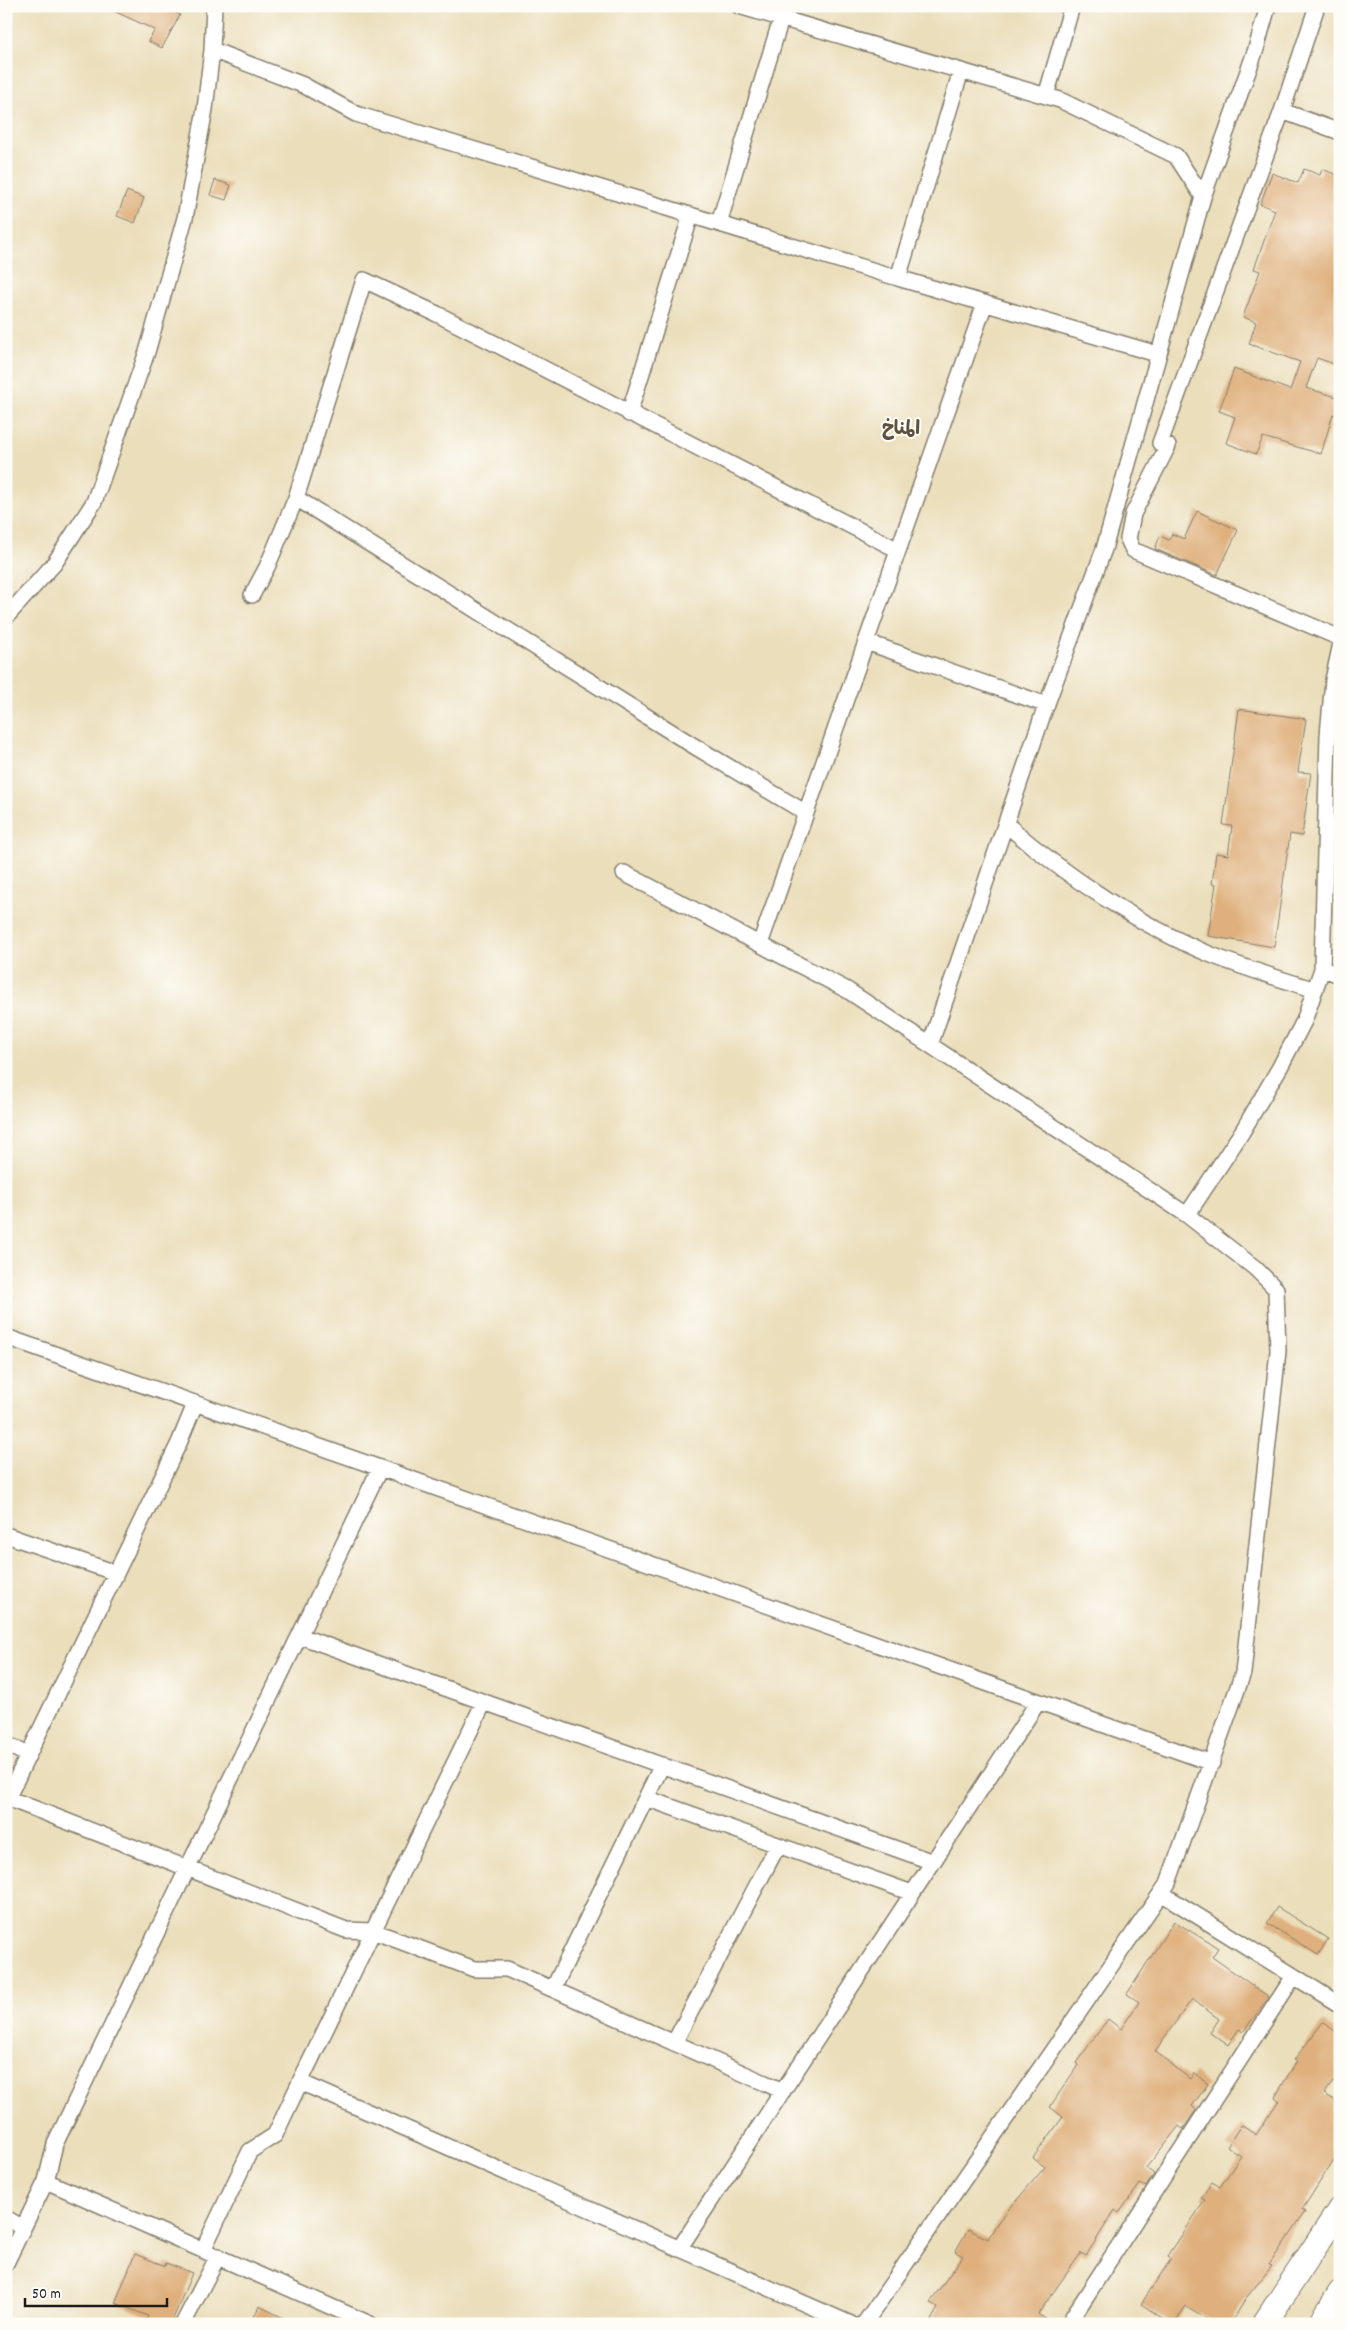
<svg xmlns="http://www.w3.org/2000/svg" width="1346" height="2330" font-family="Dekko,'Playpen Sans Arabic',sans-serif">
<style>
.building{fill:#dfb07d}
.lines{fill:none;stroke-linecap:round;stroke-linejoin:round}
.street-casing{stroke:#847d6c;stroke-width:18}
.primary-casing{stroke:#847d6c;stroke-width:26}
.street{stroke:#fff;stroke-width:15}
.primary{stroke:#fff;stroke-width:24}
.labels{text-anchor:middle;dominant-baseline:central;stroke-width:4;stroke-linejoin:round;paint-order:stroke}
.neighbourhood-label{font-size:19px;font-weight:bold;fill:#60503e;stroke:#fdfcf7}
</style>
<rect width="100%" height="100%" fill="#fdfcf7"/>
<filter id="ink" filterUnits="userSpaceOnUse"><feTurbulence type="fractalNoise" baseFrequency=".02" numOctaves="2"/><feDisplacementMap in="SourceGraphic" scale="10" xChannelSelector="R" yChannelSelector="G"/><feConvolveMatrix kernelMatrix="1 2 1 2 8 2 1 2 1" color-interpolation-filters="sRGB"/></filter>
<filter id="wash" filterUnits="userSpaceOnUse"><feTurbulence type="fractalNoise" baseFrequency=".0096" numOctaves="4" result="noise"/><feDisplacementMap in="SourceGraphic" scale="20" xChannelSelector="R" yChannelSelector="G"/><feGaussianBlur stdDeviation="1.12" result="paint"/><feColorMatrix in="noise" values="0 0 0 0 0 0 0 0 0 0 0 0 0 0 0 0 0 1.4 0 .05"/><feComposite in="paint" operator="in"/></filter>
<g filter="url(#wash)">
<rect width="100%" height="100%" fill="#ebdebb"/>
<g id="blocks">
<!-- building -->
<path class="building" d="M103,6H165L180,15L162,48L148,41L155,30Z
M1304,169L1320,175L1322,169L1340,176V366L1317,358L1306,388L1340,398V416L1333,414L1321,454L1263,437L1256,454L1226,443L1235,417L1219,411L1234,369L1290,390L1300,362L1249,344L1256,322L1243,317L1260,271L1254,269L1275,210L1260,204L1272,173L1298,183Z
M215,180L231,185L226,200L210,195Z
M127,191L144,198L135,223L117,216Z
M1197,511L1238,530L1217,575L1155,549L1160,536L1169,540L1172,534L1184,539Z
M1239,709L1306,719L1298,772L1311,773L1308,793L1302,836L1290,834L1274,947L1208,936L1216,884H1212L1216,853L1228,855L1232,826L1223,825Z
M1277,1907L1328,1939L1318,1955L1267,1923Z
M1174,1921L1218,1948L1212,1957L1269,1997L1243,2032L1239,2029L1228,2045L1210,2033L1219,2019L1192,1999L1155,2051L1190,2079L1194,2073L1208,2084L1192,2106L1196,2110L1183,2129L1179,2126L1146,2168L1154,2174L1146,2187L1140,2184L1119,2213L1115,2210L1086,2256L1081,2253L1038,2314L1052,2324H929L938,2308L930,2302L963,2256L955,2252L968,2229L988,2239L998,2222L1045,2167L1033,2158L1063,2117L1050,2107L1078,2065L1076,2063L1108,2019L1121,2029L1139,2002L1127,1994Z
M1323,2022L1340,2035V2073L1324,2094L1340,2103V2150L1302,2210L1305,2212L1269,2265L1272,2266L1246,2298L1231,2324H1216L1186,2306L1174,2324H1171L1141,2304L1171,2259L1168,2256L1205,2200L1201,2198L1212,2182L1220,2187L1241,2156L1227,2147L1241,2125L1256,2135L1279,2100L1275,2097L1297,2061L1294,2060Z
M135,2254L165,2266L166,2263L192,2273L171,2324H145L148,2316L115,2303Z
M259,2306L296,2324H251Z"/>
</g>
</g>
<g filter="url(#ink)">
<use href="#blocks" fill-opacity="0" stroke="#847d6c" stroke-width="1"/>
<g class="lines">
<defs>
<path id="street" d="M214,6L212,50L303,85L356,114L898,278
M739,6L1060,100L1176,156L1203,197
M1317,6L1282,111L1160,443L1168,446L1133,514L1128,539L1133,550L1340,638
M961,71L898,278L1157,354
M1046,96L1072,6
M1282,111L1340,132
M719,223L781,19
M629,414L691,215
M296,498L364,280L437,314L898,550
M252,595L267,567L296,498L694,746L806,813
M6,617L54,564L94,502L147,352L185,218L205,109L212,50
M866,642L1047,705
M1006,824C1064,875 1142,927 1214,956C1247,969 1281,979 1315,990
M624,873L847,990L1187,1215
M760,944L985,303
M1322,969L1340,975
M930,1045L1042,717L1104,549L1203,197L1256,49L1268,6
M6,1337L380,1468L55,2144L46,2181
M380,1468L1212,1763
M6,1535L116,1573
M300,1636L484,1702
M6,1744L28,1755
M7,1798L346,1930L373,1931L474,1969H507L783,2091
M646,1798L662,1765
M6,1801L179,1443L195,1404
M933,1862L1038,1702
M1161,1893L1340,2005
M553,1989L646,1798L912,1893
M674,2043L778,1845
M6,2218L23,2228
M679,2249L933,1862L484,1702L300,2082L851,2324
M203,2250L250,2151L275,2135L300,2082
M6,2263L46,2181L370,2324
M183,2324L218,2256
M864,2324L1168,1883L1243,1673L1278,1351L1276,1289L1255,1268L1187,1215L1242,1132L1280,1067L1304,1021L1322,969L1328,735L1333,680L1340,648
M1068,2324L1294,1976"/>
<path id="primary" d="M1264,2324L1340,2209
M1320,2324L1340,2293"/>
</defs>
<!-- street casing -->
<use href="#street" class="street-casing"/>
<!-- primary casing -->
<use href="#primary" class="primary-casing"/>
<!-- street -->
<use href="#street" class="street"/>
<!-- primary -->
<use href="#primary" class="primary"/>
</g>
</g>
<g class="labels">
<!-- neighbourhood labels -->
<g class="neighbourhood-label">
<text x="901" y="430">المناخ</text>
</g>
</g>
<!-- margin -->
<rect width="1346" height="2330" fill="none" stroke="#fdfcf7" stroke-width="25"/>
<!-- scale -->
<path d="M25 2298v8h142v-8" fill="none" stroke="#1c1c1c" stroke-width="2.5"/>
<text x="32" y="2298" font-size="15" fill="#1c1c1c" stroke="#fdfcf7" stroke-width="4" paint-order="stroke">50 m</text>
</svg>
